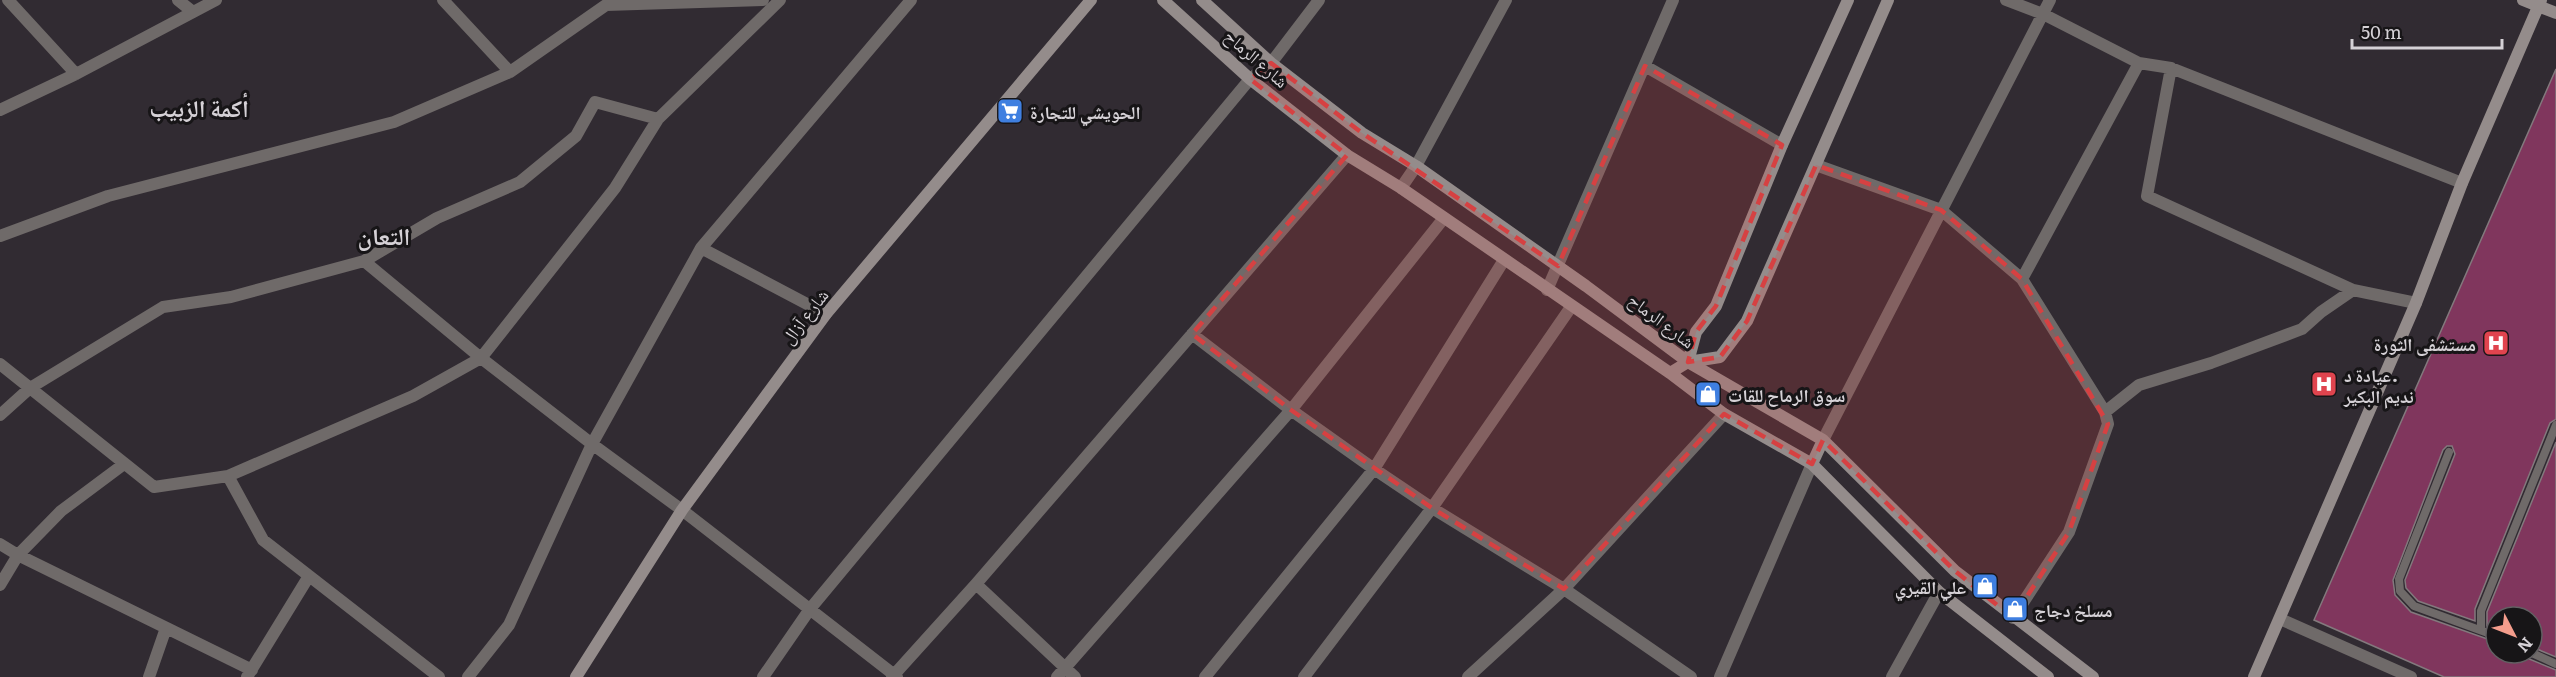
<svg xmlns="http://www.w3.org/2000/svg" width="2556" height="677" font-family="Literata,'Noto Naskh Arabic',serif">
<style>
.building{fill:#80365d;stroke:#83797d;stroke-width:1.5}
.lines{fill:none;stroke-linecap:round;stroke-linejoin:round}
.lane{stroke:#6f6a69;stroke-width:8}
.street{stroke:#6f6a69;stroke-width:12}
.secondary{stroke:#948c8b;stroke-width:12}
.marked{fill:#d64142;fill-opacity:0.2;stroke:#d64142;stroke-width:4.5;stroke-dasharray:12 8;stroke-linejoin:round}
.labels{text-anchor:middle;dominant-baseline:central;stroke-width:6;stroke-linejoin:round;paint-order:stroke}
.street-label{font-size:18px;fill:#d5d1d6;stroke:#171517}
.poi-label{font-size:18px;font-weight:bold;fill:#d5d1d6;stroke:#171517;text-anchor:start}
.district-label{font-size:24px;font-weight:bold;fill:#d5d1d6;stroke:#171517}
</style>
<rect width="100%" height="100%" fill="#312b32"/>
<!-- building -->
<path class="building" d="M2556,69V419L2550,423L2475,609V621L2418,601L2406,588L2405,580L2455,454L2452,446H2447L2443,450L2393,580L2395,595L2411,612L2496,642V653H2526L2529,659L2556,670V677H2444L2314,620Z
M2556,442V657L2532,647V617H2496V629L2487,626V612Z"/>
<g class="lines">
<!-- lane -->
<path class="lane" d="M2449,452L2399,579L2400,591L2414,606L2496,636
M2481,630V611L2556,425
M2532,653L2556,664"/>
<!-- street -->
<path class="street" d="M8,0L76,74
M178,0L193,12
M443,0L510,72
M2006,0L2043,14L2139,63L2171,68L2462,183
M1645,66L1782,145
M2171,68L2147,196L2353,290L2416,303
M0,110L76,74L216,0
M1816,165L1941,210L2022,279L2105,412L2108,424L2069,532L2013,618
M1401,188L1416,166L1506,0
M0,236L108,196L394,122L510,72L606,5L763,0
M701,248L826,314
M364,261L481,358L592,444L682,510L897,677
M2022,279L2139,63
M1547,290L1673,0
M1192,334L1291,410L1374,469L1432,508L1564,589L1691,677
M0,364L154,487L228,476L413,396L481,358L615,188L658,119L780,0
M2105,412L2139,385L2211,363L2302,329L2321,312L2353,290
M0,415L30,388L163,307L231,297L364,261L437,218L520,182L576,136L595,102L658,119
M1823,440L2050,0
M228,476L263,540L439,677
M0,544L18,555L252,670
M976,584L1075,677
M0,585L18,555L61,511L124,464
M2280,619L2411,677
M149,677L166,628
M247,677L309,576
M468,677L509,625L592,444L701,248L911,0
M763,677L810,609L1250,79L1271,63L1319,0
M892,677L976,584L1347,155
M1057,677L1291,410L1444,218
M1205,677L1374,469L1504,260
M1304,677L1432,508L1571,307
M1468,677L1564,589L1724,414
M1720,677L1812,464
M1892,677L1939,592"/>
<!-- secondary -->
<path class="secondary" d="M1163,0L1250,79L1347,155L1401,188L1670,373L1724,414L1812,464L1939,592L2048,677
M1202,0L1271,63L1362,133L1416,166L1586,286L1688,362L1823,440L1955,571L2093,677
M2523,0L2556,13
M1688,362L1696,332L1716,306L1782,145L1848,0
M1670,373L1688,362L1720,357L1747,321L1888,0
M1812,464L1823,440
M576,677L682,510L826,314L1091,0
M2254,677L2416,303L2462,183L2541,0"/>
</g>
<!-- marked area -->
<path class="marked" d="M1271,63L1362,133L1558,266L1645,66L1782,145L1716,306L1696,332L1688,362L1720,357L1747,321L1816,165L1941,210L2022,279L2108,424L2069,532L2013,618L1955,571L1823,440L1812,464L1724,414L1564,589L1432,508L1291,410L1192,334L1347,155L1250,79Z"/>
<!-- icons -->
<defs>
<symbol id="supermarket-square" viewBox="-11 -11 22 22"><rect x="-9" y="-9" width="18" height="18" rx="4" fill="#3f7fe0" stroke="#171517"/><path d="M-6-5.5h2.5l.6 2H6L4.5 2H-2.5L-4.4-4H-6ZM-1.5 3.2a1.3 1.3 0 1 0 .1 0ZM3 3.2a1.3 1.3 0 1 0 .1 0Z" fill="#fff"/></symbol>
<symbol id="hospital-square" viewBox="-11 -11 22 22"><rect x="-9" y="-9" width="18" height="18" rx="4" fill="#e0444e" stroke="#171517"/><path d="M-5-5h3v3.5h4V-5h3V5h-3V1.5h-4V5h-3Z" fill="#fff"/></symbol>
<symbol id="shop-square" viewBox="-11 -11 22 22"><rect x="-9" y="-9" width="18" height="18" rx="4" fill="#3f7fe0" stroke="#171517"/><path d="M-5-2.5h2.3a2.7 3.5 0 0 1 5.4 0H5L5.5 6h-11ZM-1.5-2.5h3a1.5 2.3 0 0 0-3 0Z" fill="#fff"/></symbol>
</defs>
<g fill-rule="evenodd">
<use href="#supermarket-square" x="995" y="96" width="30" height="30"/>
<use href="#hospital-square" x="2481" y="328" width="30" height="30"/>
<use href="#hospital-square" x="2309" y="369" width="30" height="30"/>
<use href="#shop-square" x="1693" y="379" width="30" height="30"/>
<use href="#shop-square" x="1970" y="571" width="30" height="30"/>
<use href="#shop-square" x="2000" y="594" width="30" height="30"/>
</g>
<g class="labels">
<!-- street labels -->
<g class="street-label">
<text transform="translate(1257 58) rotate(41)">شارع الرماح</text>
<text transform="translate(804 316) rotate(-52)">شارع آزال</text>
<text transform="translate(1662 320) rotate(37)">شارع الرماح</text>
</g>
<!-- poi labels -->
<g class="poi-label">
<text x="1030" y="111">الحويشي للتجارة</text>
<text x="2476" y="343" text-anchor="end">مستشفى الثورة</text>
<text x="2344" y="374">عيادة د.<tspan x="2344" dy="21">نديم البكير</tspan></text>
<text x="1728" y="394">سوق الرماح للقات</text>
<text x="1966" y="586" text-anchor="end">علي القيري</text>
<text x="2034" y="609">مسلخ دجاج</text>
</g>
<!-- district labels -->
<g class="district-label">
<text x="199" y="106">أكمة الزبيب</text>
<text x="384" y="234">التعان</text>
</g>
</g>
<!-- north arrow -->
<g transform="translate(2514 635) rotate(132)"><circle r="28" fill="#171517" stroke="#636063" stroke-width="1.5"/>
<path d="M0-4.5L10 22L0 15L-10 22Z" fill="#f49d8c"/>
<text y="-9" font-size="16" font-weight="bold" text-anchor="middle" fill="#d5d1d6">N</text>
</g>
<!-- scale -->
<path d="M2352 39v9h150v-9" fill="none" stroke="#d5d1d6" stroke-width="3"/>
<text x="2361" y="39" font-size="18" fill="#d5d1d6" stroke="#171517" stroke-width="4.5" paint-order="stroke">50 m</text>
</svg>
